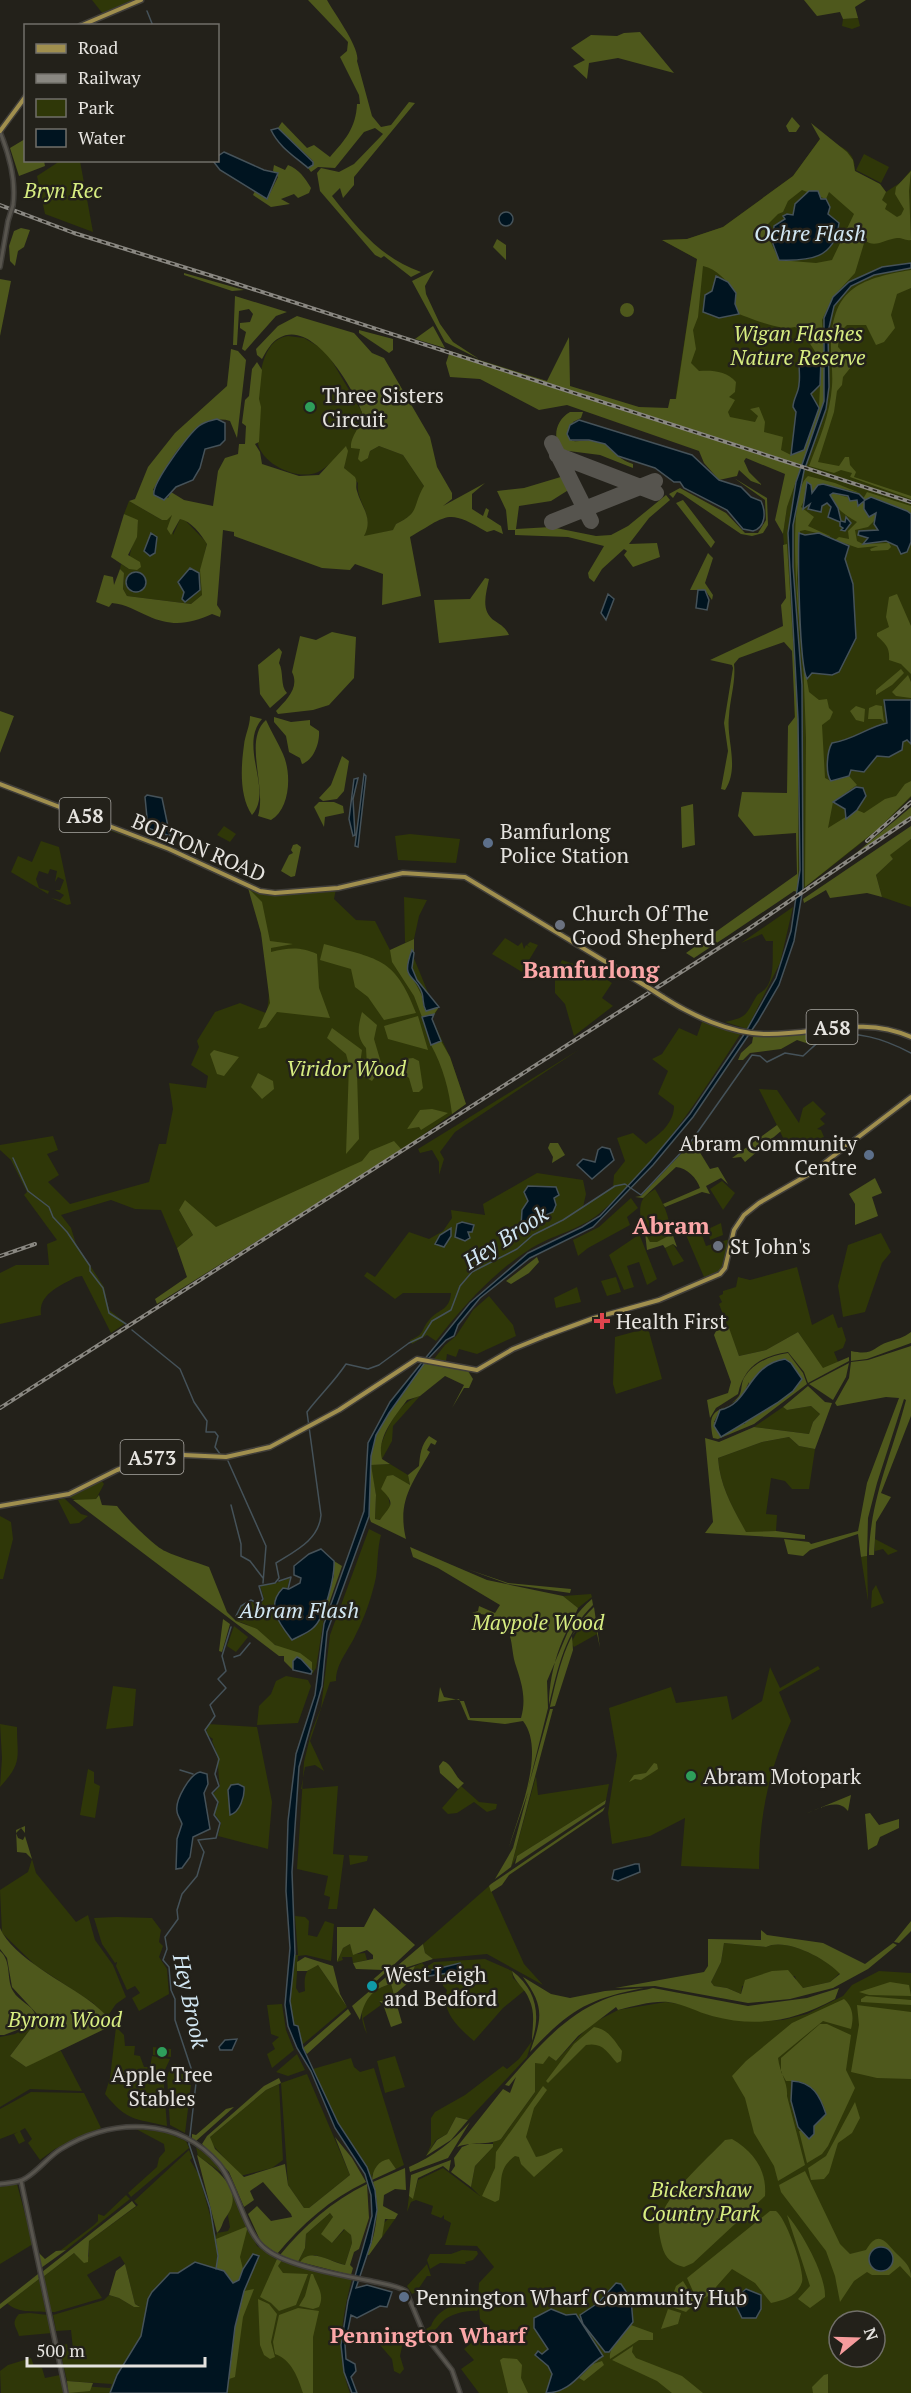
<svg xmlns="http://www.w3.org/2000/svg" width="911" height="2393" font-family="'PT Serif',serif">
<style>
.green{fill:#2f3708;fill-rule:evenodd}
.forest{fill:#4e581c;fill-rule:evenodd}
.water{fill:#001420;stroke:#455259;stroke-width:1.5}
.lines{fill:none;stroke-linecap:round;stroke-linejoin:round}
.stream{stroke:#455259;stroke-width:1.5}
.runway{stroke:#56544e;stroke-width:16}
.tertiary-casing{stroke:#403e39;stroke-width:6}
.secondary-casing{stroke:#403e39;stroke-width:6}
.primary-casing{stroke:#403e39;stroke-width:7}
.tertiary{stroke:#58554e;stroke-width:3}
.secondary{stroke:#58554e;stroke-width:3}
.primary{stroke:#a08f4e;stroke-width:4}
.rail-casing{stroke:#898781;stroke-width:4}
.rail{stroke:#23211a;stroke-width:1.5;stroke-dasharray:4.5;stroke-linecap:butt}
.secondary-bridge-casing{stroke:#403e39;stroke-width:6;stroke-linecap:butt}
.primary-bridge-casing{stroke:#403e39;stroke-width:7;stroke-linecap:butt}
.secondary-bridge{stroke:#58554e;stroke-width:3}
.primary-bridge{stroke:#a08f4e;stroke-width:4}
.leisure-dot{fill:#2e9e5b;stroke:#23211a;stroke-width:2}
.service-dot{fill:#5c6f8a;stroke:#23211a;stroke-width:2}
.worship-dot{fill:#6b7280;stroke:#23211a;stroke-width:2}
.health-dot{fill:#e0444e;stroke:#23211a;stroke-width:2}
.culture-dot{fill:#0f9aa8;stroke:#23211a;stroke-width:2}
.labels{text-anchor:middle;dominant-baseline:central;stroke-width:5;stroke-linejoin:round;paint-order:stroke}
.shield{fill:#23211a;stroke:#aba9a4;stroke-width:1.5}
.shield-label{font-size:20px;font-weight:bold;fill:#e5e3df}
.park-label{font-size:21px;font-style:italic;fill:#d7ed81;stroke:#23211a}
.poi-label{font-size:21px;fill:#e5e3df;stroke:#23211a;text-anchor:start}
.street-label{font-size:21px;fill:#e5e3df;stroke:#23211a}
.water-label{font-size:22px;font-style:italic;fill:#d1e6f2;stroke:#23211a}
.neighbourhood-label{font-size:22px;font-weight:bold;fill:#fca7a8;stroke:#23211a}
.quarter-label{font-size:24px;font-weight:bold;fill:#fca7a8;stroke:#23211a}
</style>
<rect width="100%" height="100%" fill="#23211a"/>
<!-- green -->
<path class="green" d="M92,0H139L103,14Z
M858,18L860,26L852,29L842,26L843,19Z
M820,139C832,142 851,148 854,162C855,165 854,168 855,171L880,184L886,192L901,182L911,170V797L880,828L798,893L793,643L783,534L787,507L800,464L672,421L697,259L662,240L687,239L723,227L793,176Z
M864,154L889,167L881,183L856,170Z
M60,161H80L93,232L45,214L37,176Z
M288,336L304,338L326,351L362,412L360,449L368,458L370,451L379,446L403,455L424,486C417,507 417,514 396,524L394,530L363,537C376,514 355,502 358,483L344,468L347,447C338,455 329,467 318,472C298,481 263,465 258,444C260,416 250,341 288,336Z
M129,501L162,520L172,515L173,535L180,519H184L207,543L201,569L202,595L191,604L127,596L123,589L124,573L120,569L121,564L129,569C127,552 137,539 138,521L124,514Z
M224,826L236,834L230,842L217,835Z
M107,827L162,848L166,851L111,831Z
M410,834L460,839L456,863L398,860L395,836Z
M911,839V907L882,897L876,875L893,859L889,855Z
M41,841L59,847L71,904L67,905L51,898L60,900L64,895L55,890H60L64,880L58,877L55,882L57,871L50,869L48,874L39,871L36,879L39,888L49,891L48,894L11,872L18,856L32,862Z
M248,886C276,897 306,894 336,889L334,899L356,920L375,921L390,950L409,946L431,1000L439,1007L432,1019L450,1057L466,1104L402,1150L400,1148L216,1235L179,1210L193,1235L177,1248L161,1210L135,1209L111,1200L61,1215L71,1228L76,1244L104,1287L109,1310L126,1323L111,1333L82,1276L76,1277C60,1286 38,1294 41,1315L0,1324V1273L16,1265H49L47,1244L57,1240L24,1195L27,1192L11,1160L0,1150V1145L53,1136L58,1150L47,1154L59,1175L48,1182L70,1204L149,1182L159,1144H166L173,1109L169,1083L206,1088L208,1076L191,1065L199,1047L197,1041L215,1012L240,1003L266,1013C276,982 258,918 248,886Z
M404,897L427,900L419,916L414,939L405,943Z
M793,907L780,963L747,1029L725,1022C747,1017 745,1016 756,997C758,993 763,992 766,988C775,977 772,955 773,941H766L762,934L741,943Z
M505,938L518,946L522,942L524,949L526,945L531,948L527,945L530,942L538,945L522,972L492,954Z
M562,960L594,971L612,983L602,998L613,1006L574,1036L565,1004L555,993V974Z
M703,1019L741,1033C700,1097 658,1163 600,1213C580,1230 552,1235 530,1249C493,1273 463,1306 436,1341L427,1335L412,1344L410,1340C426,1334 420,1330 430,1319C439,1309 450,1310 451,1293H403L395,1299L364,1276L367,1272L375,1277L409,1232L429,1239L443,1231L452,1218L451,1210L485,1215L483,1204L537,1173L583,1180L586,1194L583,1207L613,1187L614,1175L625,1161L617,1138L633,1133L646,1144C660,1134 674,1123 674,1106L658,1094L668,1071L652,1059L662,1054L679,1028L697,1036ZM462,1222L472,1223L465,1241L456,1237L457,1224Z
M580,1049L455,1132L440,1152L444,1159L439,1175V1162L432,1150L420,1153L418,1149Z
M759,1089L777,1090L799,1123L803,1108L813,1101L826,1114L820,1119L825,1124L817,1129L821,1130L824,1137L804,1149L790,1152Z
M722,1181L735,1193L723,1210L710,1189Z
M655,1189C663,1203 671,1218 670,1235L657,1243L650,1242C643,1233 636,1210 643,1199C645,1195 651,1192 655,1189Z
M631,1198L638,1208L627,1217L630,1225L588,1248L578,1256L573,1240L599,1227Z
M721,1223L723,1235L710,1240L708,1229Z
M699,1227L706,1246L730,1239L721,1272L704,1277L686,1235Z
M881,1233L891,1252L882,1263L865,1312L843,1317L838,1286L848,1245Z
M637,1236H640L657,1279L647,1285L639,1262L627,1266L634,1287L624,1290L609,1255Z
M673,1244L684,1261L673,1266L665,1248Z
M797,1267L812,1325L833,1314L838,1328L842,1327L846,1340L843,1348L834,1352L838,1362L823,1369L798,1332L766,1350L739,1356L719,1304L722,1302L719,1296L723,1294V1291L736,1287L738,1277L750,1280Z
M616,1277L621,1292L607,1296L601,1281Z
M577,1287L581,1302L556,1308L554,1298Z
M489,1296L513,1325L516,1336L477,1354L459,1349L456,1357L447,1354L446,1361L434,1359L445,1345L456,1336L473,1310Z
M648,1328L662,1379L616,1394L613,1384L615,1337Z
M420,1396L393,1426L392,1441L382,1459L379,1450C387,1429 397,1402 420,1396Z
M811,1406L820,1414L813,1422L809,1434L754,1427L783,1407L787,1410Z
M789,1437L799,1446L815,1449L809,1489H792L785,1481L771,1478L766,1514L777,1515L776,1531L746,1533C733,1508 720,1487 718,1458L762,1442Z
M390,1464L408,1475L410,1486L393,1475L388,1496L391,1509L381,1520L375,1519L376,1495L370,1465Z
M101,1480L104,1484L96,1499L77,1501L69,1497Z
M64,1498L81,1514L88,1516L79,1523L70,1524L58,1500Z
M0,1516L11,1522L13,1539L3,1579H0Z
M369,1529L381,1535C377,1550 378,1563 376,1577C372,1596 365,1617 356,1634C349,1650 336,1663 336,1681L330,1682L310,1741L324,1771L315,1765L305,1767L301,1789L338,1786L333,1854L344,1855L337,1909H328L330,1897L324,1895L328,1876L297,1869L304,1762L311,1733L321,1708L330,1635Z
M875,1539L898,1551L888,1555L883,1549L875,1551Z
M867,1556L868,1601L861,1557Z
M290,1578L287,1588H283L315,1627L320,1616L324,1618L316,1668L313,1673L311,1674L312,1662C301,1653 289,1653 277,1646C263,1638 253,1624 236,1621L242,1606L251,1602L261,1604L264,1599L260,1585L273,1584Z
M876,1585L884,1603L871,1608L872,1591Z
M591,1594L592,1597L578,1608L563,1596Z
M585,1617L594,1619L597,1634L574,1647L571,1643Z
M234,1626L248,1637L236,1652L227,1646Z
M818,1666L820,1669L779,1692L791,1721C769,1770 759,1817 759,1869L681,1866L685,1818L650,1836L612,1844L608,1813L617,1755L609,1708L671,1687L676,1703L727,1696L732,1720L762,1701L770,1667L780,1688Z
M286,1676L308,1680L311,1686L298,1723L257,1725L259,1706L271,1694L276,1681Z
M113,1686L136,1689L133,1726L106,1729Z
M0,1724L17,1727C17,1758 23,1762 0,1787L2,1758Z
M208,1724L257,1727L272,1802L268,1849L218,1836L221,1823L214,1813L219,1803L213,1794L220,1786C217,1768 220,1758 212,1741L213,1739L206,1734Z
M88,1769L94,1772V1783L100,1786L95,1818L80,1815Z
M536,1776L538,1795L609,1784L606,1800L517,1856L511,1867Z
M461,1786L479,1802L497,1804L496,1809L487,1812L474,1802L457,1813L448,1814L442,1808Z
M349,1855L368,1856L367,1861L350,1865Z
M32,1859L36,1873L76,1922L88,1915L95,1940L113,1965L126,1997L116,2004L107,2017L93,2003L35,1965L2,1933L0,1890L28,1872Z
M489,1886L524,1964L543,1985L487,1954L433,1959L425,1953L423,1944Z
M295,1916L305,1917L309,1921L308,1935L317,1937L325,1921L334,1924L331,1961L306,1955L298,1956L296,1988L299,1993L305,1991C304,1979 304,1967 318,1965L347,2007L302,2045L299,2029L294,2025L290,2001L295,1955H298Z
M116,1917L152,1918L161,1930L159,1942L163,1946L159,1957L167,1969L169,1994L139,2011L132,1998L140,1993L135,1986L127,1990L116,1966L117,1962L115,1963L102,1944L94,1918Z
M724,1943L766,1947C786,1937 825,1958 840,1973L830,1982L803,1988L797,1984L795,1976L742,1986L741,1994L727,1988L714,1986L711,1982L721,1962Z
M350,1944L354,1954L365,1953L367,1960L353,1963L352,1957H342L343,1960L337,1962L343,1948Z
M485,1959L512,1971L513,1978L525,1990L503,2008L474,2041C460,2029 440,2012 447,1990L443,1986L442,1974L458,1971L460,1963L422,1974L425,1979L415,1977L412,1973L415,1966L422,1963L426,1967L434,1962Z
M879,1971L911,1973V2393H479L461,2369L474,2360L464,2349L484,2332L491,2331L480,2319L479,2308L477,2311C468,2310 450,2314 443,2321C437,2327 438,2330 428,2332L426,2329L431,2326C438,2307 460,2302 478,2300L479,2283L494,2267L477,2246L445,2245L451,2223L444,2219V2215L441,2218L431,2214L433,2206L416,2200L411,2202L407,2212L409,2196L413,2198L418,2180L443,2168L480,2196L471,2187L475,2166L493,2147V2142L501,2139L535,2092V2063L549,2055L556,2061L591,2024L618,2010L666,2002L685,2005L709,2015L755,2021L783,2020L807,2014L843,1996L852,1985ZM839,2321H875V2357H839Z
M391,1984L394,1995L386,2001H379L381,2005L363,2018L367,2034C355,2010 364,1991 391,1984Z
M282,2004L286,2030L294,2050L272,2068L267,2054L275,2049L272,2043L279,2037L271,2034L267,2005Z
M35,2023L10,2056L26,2067L50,2053L61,2051L82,2091L30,2089L0,2107V2037L15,2034Z
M116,2027L124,2035L125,2046H135L134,2055L140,2056L144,2067H149L140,2077L150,2068L152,2056L170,2059L163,2074L167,2126C134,2118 128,2122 105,2094L110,2078Z
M532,2041L527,2057L468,2120L456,2117L447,2134L436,2140L426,2156L431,2145V2118L435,2112L465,2095L503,2066L507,2069L519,2059Z
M153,2047L171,2049V2057L153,2055Z
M297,2054L305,2070L288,2076L276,2072Z
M395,2056L405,2087L385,2093L377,2061Z
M351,2058L354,2067L360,2072L374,2068L404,2165L396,2169L389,2160L372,2175V2180L364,2163L344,2136L313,2069Z
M176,2064L178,2073L183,2074V2084L191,2085L185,2133L170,2125L167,2077L171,2065Z
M307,2074L350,2175L309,2208H304L288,2185L281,2083Z
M279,2084L283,2160L272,2168L240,2176L211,2143L210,2137L266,2090Z
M31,2092L84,2093L101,2128L55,2149L40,2160L28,2143L32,2139L25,2128L20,2131L25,2141L19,2144L14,2134L18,2132L0,2139V2109Z
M136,2129L165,2132L186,2141L189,2148L131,2197L128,2193L157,2167L159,2158L165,2151L164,2144Z
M196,2147L210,2157L225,2175L198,2156Z
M189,2150L192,2158L190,2160L199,2175L216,2237L217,2233L228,2231L230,2227L228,2216L232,2191L257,2246L274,2258L352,2278C342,2319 335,2353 350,2393H68V2385L110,2388L112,2384L67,2381L59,2346L67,2344L70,2358H74L71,2330L56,2331L53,2315L104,2300L109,2295L119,2298L134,2307L139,2306L135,2304L125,2264L120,2256L87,2275L102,2298L55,2312H51L43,2277L74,2253L84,2262L89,2256V2241L138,2205L134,2201Z
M17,2184L33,2244L0,2264V2187Z
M126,2195L130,2199L66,2250H61L94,2225L98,2221V2214L104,2216Z
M330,2213L333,2217L332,2243L345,2229L351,2235L352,2243L345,2265L315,2255L298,2262L305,2248L306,2234Z
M390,2217L395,2219L378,2243L382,2237V2225Z
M462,2250L477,2251L478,2254L473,2260L465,2262L466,2264L440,2263L430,2269L427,2260L430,2254H451Z
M427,2264L431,2276H427L419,2288L422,2289L412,2294L407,2286Z
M39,2279L46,2312C32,2311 17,2313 7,2303Z
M30,2313L48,2315L52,2333L19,2336C17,2327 10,2324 19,2314Z
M387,2329L394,2338L403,2342L400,2356L404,2369L400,2374L394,2371L392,2359L380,2345L384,2331Z
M31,2358L34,2366L42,2368L45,2378L60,2375L64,2393H1L0,2371L8,2365Z"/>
<!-- forest -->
<path class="forest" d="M308,0H327C334,13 361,49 357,61L372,116L381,127L391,125L409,102L415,103L354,177V185L343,198L340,188L332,196C358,229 381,258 421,272L411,277L384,256L381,258L375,255L320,191L317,173L321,168L339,172L354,164L383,134L375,128L364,132L335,168L318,167L311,172L308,168L313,161L278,128L282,122L307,148L314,145L330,157C345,140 356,128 357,104H360L359,95L340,57L347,51L348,42Z
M804,0H866L855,7L858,18L843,19L840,12L817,16Z
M640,32L674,73L618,58L589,63L587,79L573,66L585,60L571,48L591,35L617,36L624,33Z
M792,117L800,126L796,132H789L786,126Z
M811,123L847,152L853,160L855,171L880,184L886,192L882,200L887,204L885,209L897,217L901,215L904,209L895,194L896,187L911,171L909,191L911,240C905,241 904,238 897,238C886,239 874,249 865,240L855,273L833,297L822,320L825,369L824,401L787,507L783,534L775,520L785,474L746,458L744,461L749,472L762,485L751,481L739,470L737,476L719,480L704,463L699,451L567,405L539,410L480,379L450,377L446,363L450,351L547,381L569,337L570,386L639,407L668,408L670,399H676L697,259L662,240L687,239L723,227L793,176L820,139ZM802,190L826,199L829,192L854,214L832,260L816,263L779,260L766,232L765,227L778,214L783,212L788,201ZM703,266C717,269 727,281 736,293L735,304L739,314C752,319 781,331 795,327L802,331L821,361L819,408L804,450L791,455L781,450L783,437L764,432L765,422L759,407L750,409L758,416L755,422L730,417L728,412L735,400L729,397L735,392L736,382C727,371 712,370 699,371L691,363L696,349L693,330L698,317Z
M25,139L26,160L44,161L45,166L19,176L10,148Z
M274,165L285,170L288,165C299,169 305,178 311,188L309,193L298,198L294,194L281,199L290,204L271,207L253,195L255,191L267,199L278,177L273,171Z
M21,228L30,230L24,247L18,251L15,266L10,261L9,246L14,231Z
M497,239L506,245V260L493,247Z
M434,270L425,286L426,294L440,324L453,342L479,359L445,342L412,281Z
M911,270V288L897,294L891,315L895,328L884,342L876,345L866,325H847L839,333L838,347L850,360L851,367L843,377L842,385L837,391L834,412L818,462L839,466L845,457H849L850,465L856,472L854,477L911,496V499L850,477L852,473L841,470L834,473L809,466C819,440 830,415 832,386C833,374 831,362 831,349C831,290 857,279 911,270Z
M184,273L244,290L232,291L184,275Z
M0,279L11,281L0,336Z
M235,296L287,312L276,316L245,351L242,349L246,332L240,328V323L250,322L253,314L249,309L239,311L237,345H233Z
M620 310a7 7 0 1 1 14 0a7 7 0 1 1-14 0Z
M297,316L354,333L372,353L384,358L430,437L437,467L452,493V499L443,506L485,483L472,494V509L483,516L486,508L489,510L487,517L501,526L503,534L494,530L487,532C447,508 448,515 410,537L421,596L382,605L383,574L355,564L350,570L322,568L234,536V532L223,530L217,605L221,611L220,617L212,614C190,624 172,627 148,616C136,611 126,604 112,603L109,607L96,602L104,575L113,577L114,585L120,569L124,573L123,589L127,596L191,604L202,595L200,570L207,544C201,534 191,521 180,519L171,535L167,529L172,515L167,520H162L129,501L135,499L148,467L175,433L227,386L231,349L238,351L246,360L237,438L230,421C196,410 167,465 153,490L168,498L171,492L184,500L213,506L218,471L225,458L238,454L239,444H245L246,426L242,423L245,400L249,396L252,369L257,362L262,370L259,399L261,407L259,442L255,444L260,452L262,464L299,476L319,475L346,446L348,451L344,468L355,477C358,483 355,485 357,491C361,507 374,518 364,536L393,530L396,524C421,512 412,506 424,486L403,455L379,446L370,451L368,458L361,462L358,459L360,449L351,448C350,435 362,428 362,412C353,388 313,318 279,338C271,342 266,352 262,359L257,355L256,349L278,326Z
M433,326L445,348L415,339Z
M359,330L393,339V350L389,353L359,333Z
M570,412H583L581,418L573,422L572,441C583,442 596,437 606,444C619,452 613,457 633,464V468L600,455L561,450C552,437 556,420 570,412Z
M564,476L570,489L551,501L519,506L516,529L551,527L596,536L611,535L628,526L666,495L670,500L649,518L629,544L657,543L660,557L633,567L624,555L627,551L624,549L602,569L594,582L589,578L588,573L604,546L568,537L515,535V530H508L506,510L497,491L524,488Z
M808,476L835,483L860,493L823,484L811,494V485L801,507L814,517L808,526L832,537L805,530L800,531L797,579L802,651C799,621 785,494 808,476Z
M734,478L767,498L768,525L763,533L752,536L741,534L682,494L677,492L673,498L669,494L680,488L726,513L745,533H758L766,520L765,500Z
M867,492L911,506V514L871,497L865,500L863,499Z
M833,493L857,500L859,505L864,501L870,516L876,513L877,518L868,527L855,530L857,541L863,544L889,543L891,547L888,550L871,551L870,549L878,546L858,548L835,540L839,537L849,539L848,531L857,522C846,516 833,507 830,495Z
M683,500L715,542L711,548L676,503Z
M124,514L138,520L137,537L128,555L140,562L141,567L137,570L129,569L111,557Z
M787,544L798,719V892L794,891C760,914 728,936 694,958L686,953L797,874L796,833L754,836L738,816L742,792L787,793L788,726L795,717L792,651L784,642L739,658L734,664C736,682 730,698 729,716C726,740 740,767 725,790L721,789L728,751L724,723L733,668L732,665L710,660L783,626L781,605L786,598L783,545Z
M708,553L713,558L705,583L713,595L712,600L705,590H690Z
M485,578L489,579C486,594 480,611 495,621C501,625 506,628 509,635L439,643L434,600L470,599Z
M897,594L911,626V674L901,664L889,660C890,648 886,644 877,636V633L889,627L886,617L889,597Z
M332,632L356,637L354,678L329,705L313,710L278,714L276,711C286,700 300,688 292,672L300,636L316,640Z
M279,648L282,652L279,663C284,672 280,686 287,693L270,708L260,694L258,665Z
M803,657L809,692L819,700L827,699L829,708L833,712L830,719L822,725L825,778L831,781L849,776L857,785L833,802L828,828L857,810L864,813L885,799L896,796L905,784L911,781V796L879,828L805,887L806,738Z
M901,669L904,673L892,685L876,695V690Z
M908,675L911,682V698L896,696L892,692Z
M876,705L882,706L884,722L881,719H868L869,708Z
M856,706L865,709L864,722L856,720L850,711Z
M0,711L14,716L0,753Z
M250,716L262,719C238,746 274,791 252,815C239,796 241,766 244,745C245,735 250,726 250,716Z
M274,717L291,722L310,720V725L319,731C320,742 314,760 302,764L300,758L289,752L286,736L274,722Z
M266,720C271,731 278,743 283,754C292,774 290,809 271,820L258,816C267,787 243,740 266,720Z
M342,756L349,761L344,791L337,799L323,801L319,798L331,785Z
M319,802H334L343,806L344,813L325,817L324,827L314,807Z
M693,804L695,845L682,848L681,807Z
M911,807V816L843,864Z
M911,826V839L890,855L893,859L876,875L882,897L867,893L830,898L826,890L804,903L803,899Z
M297,844L301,847L295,876L291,877L281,871L289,855L293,853L291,850L293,845Z
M248,888L262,902L270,941L293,944L271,948V952C288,948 299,946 317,954L319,988L330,1018L277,1012L266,1027L258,1029L270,1003L261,933Z
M414,939V953L412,951C403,974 411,972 420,992C424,998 422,1004 426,1010L439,1007L434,1014L422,1017L414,996L392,962L390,950Z
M324,944C376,959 395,956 416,1013L384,1020L368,997L355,987L351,969L320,960Z
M362,1012L377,1025L374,1039L382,1066L372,1081L357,1073L359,1139L346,1154L349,1065L346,1054L327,1038L332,1028L362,1050L360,1064L367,1066L366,1048C356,1037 358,1026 362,1012Z
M418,1016L428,1050L388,1039L384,1026Z
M825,1031L823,1037L812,1045L797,1040L781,1049L750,1053L743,1060H738L741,1053L752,1043L753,1037Z
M441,1041L450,1057L466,1104L452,1114C449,1089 443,1067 431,1045Z
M214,1050L239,1057L224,1076L217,1074L210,1054Z
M413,1058L419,1061L423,1088L419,1092H413L409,1078L403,1073L400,1064L405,1059Z
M258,1073L273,1081L274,1089L262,1099L251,1087Z
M432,1109L448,1113L421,1130L419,1127L407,1129L420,1110Z
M777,1125L781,1131L745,1162L741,1157L732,1158Z
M394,1141L402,1150L157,1304L155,1299L187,1277L177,1248L193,1235L179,1210L185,1200L216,1227L362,1161L370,1151Z
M693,1141L710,1169L718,1167L728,1184L721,1178L706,1186L710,1194L702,1192L665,1207L663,1204L700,1188C697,1178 687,1168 676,1167L643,1198L635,1197L641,1196Z
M550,1143H558L565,1155L552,1163L553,1157L548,1148Z
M875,1178L882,1193L872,1197L878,1216L855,1225V1204L849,1194Z
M671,1230L677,1247L673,1244L665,1248L663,1245L647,1250L645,1233L650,1242H657L670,1235Z
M537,1257L539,1262L529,1273L511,1284L506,1281Z
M729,1328L739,1356L766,1350L798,1332L823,1368L849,1357V1361L808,1383L804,1372L788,1352C762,1356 744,1366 738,1394L716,1408L710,1418L707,1400L728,1393L731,1382L714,1335L716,1331Z
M911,1332V1343L867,1359L851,1361V1351C874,1356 873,1347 888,1342C897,1339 903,1338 911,1332Z
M911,1346V1416L881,1493L891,1497L876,1522L874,1555H869V1550C872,1494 892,1454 906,1400L904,1399L877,1483L868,1518L867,1556L861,1557L858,1534L810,1550L803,1556L788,1554L784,1539L809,1542L811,1544L858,1531L867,1483L899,1398L886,1397L837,1406L835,1403L849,1378L851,1362L868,1360Z
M788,1353L803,1373L807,1384L754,1424L718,1439L713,1438C705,1403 724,1415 739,1396C742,1391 741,1383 744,1378C754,1362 770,1356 788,1353ZM749,1382L745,1424L714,1422L720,1410L742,1397Z
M426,1361L468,1371L473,1379L469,1388H464L452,1408L464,1385L445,1376L420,1396L407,1400C395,1416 376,1438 382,1459L390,1464L371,1465L376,1495L375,1519L380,1520C390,1505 397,1505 381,1489L387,1476L393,1475L410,1485L408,1475L419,1466C420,1455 421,1445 429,1436L437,1441L435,1445L431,1443L427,1450L430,1452C412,1484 397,1501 406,1539L371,1522C367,1513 370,1500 370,1490C371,1477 369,1464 371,1452C377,1418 407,1388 426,1361Z
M849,1363L846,1377L833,1400L809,1384Z
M808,1386L825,1402L832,1403L815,1449L799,1446L789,1437L762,1442L718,1458C720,1487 733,1508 746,1532L776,1531L805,1535V1539L705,1533L713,1522L705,1438L719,1442L754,1427L809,1434L813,1422L820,1414L811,1406L787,1410L783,1407Z
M99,1495L102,1505L117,1506C123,1515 155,1547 165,1551C179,1558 194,1561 209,1567L227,1612L236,1621L257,1629L275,1645L300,1653L312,1662V1671L301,1659L293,1661V1670L284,1661V1656H279L73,1500L96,1499Z
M410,1547L487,1580L563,1596L578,1608L547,1681L548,1708L528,1788L550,1709H553L511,1867L495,1879L513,1848L528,1792L509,1847C519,1814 546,1750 523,1721L505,1724L468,1720L459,1699L438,1702L440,1687L444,1697L464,1701L470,1718H521C527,1698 521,1681 515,1663C510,1646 515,1626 491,1616C486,1614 478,1614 472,1613L478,1611L479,1606L495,1613L500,1605L438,1568L413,1557Z
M334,1561L342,1566L324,1618L320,1616L334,1576Z
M467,1569L508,1583L571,1589L570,1593L508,1584Z
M592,1599L593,1605C565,1632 558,1668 549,1705C549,1669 564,1621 592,1599Z
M594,1607L600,1648L594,1619L585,1617L572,1636L573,1650L555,1706L550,1707C559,1670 565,1634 594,1607Z
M223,1619L230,1624L222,1652L219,1651Z
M443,1761C453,1764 454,1777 464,1783L458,1789L440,1773L439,1766Z
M654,1763L657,1764L658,1769L641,1780L635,1779L629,1782L634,1775L646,1773Z
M851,1795L848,1811C838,1797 818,1809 805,1814Z
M606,1800L605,1804L515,1864L517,1856Z
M605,1807L603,1811L509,1875L502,1885L491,1892L489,1886L491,1884Z
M870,1813L879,1825L899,1819V1828L880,1837L877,1845L868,1850L865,1814Z
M25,1826V1833L21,1828L16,1833L18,1838L23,1840L25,1836L32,1859L26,1853L17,1852L16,1830Z
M374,1908L415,1945L370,1987L369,1983L384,1970L356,1969L353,1963L373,1959V1955L367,1950L353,1955L350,1944L343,1948L337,1962V1927H364Z
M911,1921V1931L899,1943L894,1942Z
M0,1928C12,1957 66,1983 91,2002C100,2009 106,2016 116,2022L115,2024L26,2067L10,2056L35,2023L37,2014L12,1987L7,1958L0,1949Z
M761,1930L767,1935L823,1943L865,1964L893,1943L897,1945L868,1969L833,1988L790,1999L748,2003L655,1986L615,1988L704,1972L708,1966V1939L761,1940ZM724,1943L766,1947C785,1937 826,1958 840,1974L830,1982L803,1988L788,1970L772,1971L745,1980L741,1994L727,1988L714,1986L711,1982L721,1962Z
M423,1944L425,1953L433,1959L389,1973Z
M0,1951C12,1961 6,1979 13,1991C19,2002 32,2004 36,2016L30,2025L4,2035H0Z
M305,1957L333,1966L340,1994L347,2007L318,1965L307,1971H297V1962Z
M415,1966L412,1973L415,1977L394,1995L402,2023L391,2027L383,2004L379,2001H386L394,1995L391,1984C371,1989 364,2001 360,2020L352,2006L386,1977Z
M512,1971C536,1989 541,2014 532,2041C532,2028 536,2013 529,1999C525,1988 514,1982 512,1971Z
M523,1977L551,1994L570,1998L605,1991L644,1988C587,1999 570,2010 530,2052C542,2018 545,2007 523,1977Z
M890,1982L909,1985L911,1996L869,1995L859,1992Z
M653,1988L748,2006L807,1998L839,1988L835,1999C794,2021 758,2028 712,2016C697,2012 684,2004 668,2002C651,2001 635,2006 618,2010L616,2007L578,2036L556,2061L549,2056L543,2064L535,2063V2092L501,2139C489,2146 471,2141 457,2147L503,2089L510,2093L516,2077L509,2086L505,2085C534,2052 562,2017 603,2000C618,1993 637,1992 653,1988Z
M866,1996L911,2000V2005L861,2002V1999Z
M844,1999C853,2007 854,2017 851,2029L823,2021L778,2058C780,2074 788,2082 787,2096L805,2165L778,2181L774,2166L754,2133L745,2098L732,2076L746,2061L792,2023Z
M857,2005L911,2012V2079L877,2078L851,2072L859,2025Z
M348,2009L351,2014L307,2054L303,2048Z
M820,2024H827L851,2035L846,2070L855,2088L828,2146L822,2154L807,2163L799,2131H803L809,2139L814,2126L826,2114L823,2104L797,2081H786L781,2072V2058Z
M594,2027C608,2029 614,2040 622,2051L621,2061L617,2063C607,2052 603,2042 586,2045L548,2083L546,2081L574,2044Z
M279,2078L281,2083L266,2090L210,2137L215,2149L244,2177L285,2164L288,2185L304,2208H309L350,2175L335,2137L352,2158L366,2182C330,2199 302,2224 277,2254L261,2242L248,2214L257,2206L271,2221L292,2217L291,2214L263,2182L250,2191L254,2200L244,2207L229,2172L202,2144L207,2136L264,2086Z
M543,2086L547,2090L534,2108L526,2137L536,2157C547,2156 552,2149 562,2148L563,2151L534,2177L521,2164L519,2157L515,2156C497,2169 503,2181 499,2200L495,2202L482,2196L495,2168L496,2152Z
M855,2102L860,2118L852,2133L838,2143L829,2173L824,2179L811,2180L808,2168L826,2156Z
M234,2107L196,2141L192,2138V2134L196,2135L226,2109Z
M456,2117L468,2120L451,2140L426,2156L437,2140L447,2134Z
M470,2122L448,2158L410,2172L409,2167C434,2156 452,2142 470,2122Z
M732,2139C754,2152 767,2170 765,2196L693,2263L684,2267C672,2264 665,2258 662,2246C660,2238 657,2227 660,2219C667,2194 707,2159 725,2140Z
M470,2144H493V2147L475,2166L471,2187L451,2172L455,2166L454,2158L462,2147Z
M197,2155C217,2170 246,2190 226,2217C222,2222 222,2229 217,2233Z
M389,2159L396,2169L372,2180C373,2169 378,2161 389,2159Z
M451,2160L449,2171L443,2166L418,2178L413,2199L409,2196L411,2175Z
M405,2168L406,2190L395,2189L384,2195L383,2206L398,2214L395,2219H385L382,2237L369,2255H367C377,2233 380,2205 373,2182Z
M805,2171L840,2244L850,2254L866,2250C879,2228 886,2243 897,2254C905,2262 911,2266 911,2278L900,2266L889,2275H872L867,2272L854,2281L840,2302L835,2276L826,2251L781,2192L779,2185Z
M367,2184L369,2218L359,2249L354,2252L350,2265L353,2268L351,2275L300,2262C310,2247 331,2262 345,2265L352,2243L351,2235L344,2229L332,2243L321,2234L333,2217L330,2213L306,2234L305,2248L298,2262L280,2255C304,2226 332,2201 367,2184Z
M132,2201L136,2206L89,2241L88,2262L84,2263L74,2253L43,2277L42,2272Z
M770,2211H776C786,2218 805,2271 802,2282C797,2297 784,2300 771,2303L755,2283L732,2269L708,2296L700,2301L697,2300L687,2278Z
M787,2215C802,2232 826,2275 825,2297L810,2308L798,2299L810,2286Z
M248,2226L240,2257L243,2269L239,2281L233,2284L224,2271L216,2269L218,2256L216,2239Z
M66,2250L41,2268L39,2253L45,2259L56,2251Z
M277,2259L282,2260L278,2266L283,2273L308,2274L296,2305L279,2311L271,2303L260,2297Z
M125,2264L135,2304L140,2307H134L119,2298L109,2295L116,2271Z
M38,2274L39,2279L0,2309V2304Z
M311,2274H313C317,2286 325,2294 319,2307L313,2309L299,2306L305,2296Z
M683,2281L696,2302L686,2312L669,2306L676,2286Z
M254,2289L243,2317L235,2377L229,2379L235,2327L244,2291Z
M258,2299L269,2304L277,2314L271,2342L275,2357L270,2359L264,2355L260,2345Z
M298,2308L319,2311L313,2337V2393H303C298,2378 292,2360 275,2354L273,2342L279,2315Z
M668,2309L681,2313L678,2324L661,2329Z
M631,2325L653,2333V2340H639L610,2359C608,2349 622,2329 631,2325Z
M633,2346L632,2352L636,2358L682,2376L703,2393H672L657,2381L612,2360Z
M503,2358L517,2359L522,2365L521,2378L528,2393H508L500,2360Z
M602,2361L604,2365L584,2381L579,2378L593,2364Z
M828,2374V2393H813L812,2387L824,2375Z
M67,2381L93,2383L90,2391L68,2393Z"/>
<!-- water -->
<path class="water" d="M278,128L313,162V165L308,168C294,156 279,147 271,130Z
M224,152L264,170L278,173L267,199L220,170L213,161L218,160V156Z
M809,191H818L821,199H826L830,207L828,214L839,223C835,259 809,261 779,260L773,244L774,226L785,219L783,216L787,214L793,215L795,204Z
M499 219a7 7 0 1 1 14 0a7 7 0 1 1-14 0Z
M911,263V268L874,275L851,286L834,306L828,332L829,387L826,409L804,471L793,525V567L802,685L803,888L794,941L779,985L758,1021L693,1117L653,1165L593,1227L530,1258L480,1298L458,1325L454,1336L446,1340L426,1361L389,1413L376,1435L371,1456L369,1516L327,1632L322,1686L299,1767L292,1872L295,1953L290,2001L294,2025L298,2026L303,2048L338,2123L367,2167L375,2190L377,2210L371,2243L356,2288L367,2285L392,2292L387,2307L380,2306L357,2318L351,2315L345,2344L346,2359L355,2364L356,2371L351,2377L357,2393H352L344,2372L341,2345L348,2301L372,2216L371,2195L365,2174L335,2128L311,2071L297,2048L288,2026L285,2005L290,1948L286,1891L288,1821L296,1754L315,1695L324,1624L364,1511L368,1443L390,1402L470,1303L528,1253L582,1227L600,1216L650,1162L690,1114L745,1033L776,978L791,931L800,870L798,719L788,533L796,482L824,401V318L833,297L849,282L882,267Z
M716,276L728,282L736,293L735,304L739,314L719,318L703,312L705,295L712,291Z
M803,351L821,360L820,385L811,394L819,408L804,450L791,455L796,412L793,407C793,399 799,392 799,384C801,371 796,363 803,351Z
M217,419L225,423V440L220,445L205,449L200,468L193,480L176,487L164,500L154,495C151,484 189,434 199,426C205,421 210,421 217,419Z
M579,420L692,455L719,480L741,487L751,497L761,501C766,512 766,527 753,531L743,529L727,510L684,488L680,482H674L655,468L618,456L605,444L589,440H570L567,434L570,425Z
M807,482L811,485L812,493L818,485L823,484L859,494L865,500L871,497L907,511L911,514V542L907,552L901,554L897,546L886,541L863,544L868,538L858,535L859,531L878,530L874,524L876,513L869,517L864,509V501L858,506L857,500L850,501L848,496L833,493L830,495L838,508L841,521L845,522L846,517L851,523L845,531L841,530L843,528L840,526V522L828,517L831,507L827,503L822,506L821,512L808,509L810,504L803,509Z
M151,533L157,537L155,553L150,556L144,551Z
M799,533L805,535L819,533L849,546L845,559L853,584L856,638L839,672L832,675L812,673L807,679C799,665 798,556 799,533Z
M190,568L199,573L200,590L185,602L182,599L184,592L178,582Z
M126 582a10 10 0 1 1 20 0a10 10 0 1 1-20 0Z
M698,590H705L709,600L707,610L696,608Z
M608,594L614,599L606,620L601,613Z
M884,700H911V744L907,740L903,742L902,750L889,757L877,756L864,772L851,770L849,776L831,781C825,773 827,751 832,743C853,740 868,727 887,723Z
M364,774L366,776L358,847L355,846Z
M358,778L353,799L355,835L353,836L349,819L354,779Z
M856,787L863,788L866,796L857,810L846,819L845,809L833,802Z
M147,795L162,798L170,836L148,828L145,797Z
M412,950L414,953L412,968L417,980L439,1007L426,1011C422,1004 424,1000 422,993C415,972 400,982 412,950Z
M434,1014L432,1019L441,1041L431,1045L422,1017Z
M602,1147L610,1149L614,1160L592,1179L577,1165L583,1159L595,1162L598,1150Z
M528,1186L556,1187L559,1195L554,1198L556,1205L553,1212L521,1226L522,1210L528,1201L524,1192Z
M462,1222L474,1225L472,1232H468L470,1238L465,1241L455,1237L457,1224Z
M451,1228V1236L444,1247L435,1244L440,1235Z
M785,1359L791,1363L802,1379L793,1391L777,1403L721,1437L714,1426L720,1410C750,1404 747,1365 785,1359Z
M321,1549L334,1561C335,1575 325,1618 313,1628C308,1633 299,1636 292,1640C279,1623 265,1606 283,1588L289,1589L300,1583L301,1578L294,1575V1566L309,1554Z
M297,1657L301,1659L312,1671L311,1674L293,1670V1661Z
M200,1772L207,1774L208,1784L204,1793L210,1829L193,1837L190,1857L182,1868L176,1869L177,1839L182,1824C181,1820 177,1815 177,1811C175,1800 190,1774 200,1772Z
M238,1784L244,1787C245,1796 240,1812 230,1815L228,1790L231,1785Z
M635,1864H639L640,1872L618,1881L612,1879L614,1870Z
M460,1963L463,1968L462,1971L422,1977L424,1972Z
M237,2039L232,2050H220L219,2047L225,2040Z
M792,2081C813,2082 820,2096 826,2114L814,2126V2134L809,2139L798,2127L791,2101Z
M869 2259a12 12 0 1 1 24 0a12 12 0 1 1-24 0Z
M253,2254L259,2256L244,2291L235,2327L227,2393H110L117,2375L141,2336L148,2299L152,2292L170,2273H178L195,2262L224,2271L233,2283L239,2280L243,2269Z
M616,2283L621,2284L631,2299L633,2322L609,2352H605L583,2324L580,2315L598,2303Z
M746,2289L761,2295V2309L756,2318H742L734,2302V2299Z
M551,2309L566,2315L576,2314L603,2356C582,2368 573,2393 546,2393L552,2374L548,2366L535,2355L538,2351L542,2354L548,2349L534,2328V2318Z"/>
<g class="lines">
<!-- stream -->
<path class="stream" d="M147,11L153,26
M13,1158L28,1191L49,1207L53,1217L67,1232L90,1266V1271L103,1288L109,1313L126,1324
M132,1330L180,1369L194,1402L207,1421L206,1432H215L218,1436L215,1447L220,1454
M228,1461L266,1546L263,1583
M231,1505L241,1544V1556L250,1561L263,1578
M279,1581L291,1577L288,1589
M236,1616L241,1606L251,1600L259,1604L263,1599L259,1586L275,1583L279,1578L276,1563C295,1551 319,1540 321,1515L307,1412C320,1395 334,1382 346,1364L368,1369L379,1365L409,1343L422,1337L432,1321L451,1310L460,1286L472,1272L517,1249L533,1235L563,1220L615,1186L625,1184L641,1195L690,1143L752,1055L760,1056L767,1062L785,1053L803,1056C810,1050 818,1041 825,1038C856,1029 884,1039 911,1053
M234,1657L240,1655L250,1643
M180,1770L193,1774
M216,2269L218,2256L210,2208L189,2144L196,2083L175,2020V1999L171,1990L169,1967L163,1960L167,1949L165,1937L178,1919L177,1910L182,1894L197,1876L204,1852L198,1840L216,1838L220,1823L214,1815L218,1802L212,1793L219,1786L215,1774L219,1759L205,1730L215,1716L210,1705L226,1688L218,1679L226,1671L222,1656L231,1627"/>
<!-- runway -->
<path class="runway" d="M552,443L591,521
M557,455L656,493
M552,522L655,481"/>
<defs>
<path id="tertiary" d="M21,2181L66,2393
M0,2184C8,2183 19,2183 26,2178C39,2170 48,2157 61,2149C111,2118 178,2116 219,2164C238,2187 244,2234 267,2250C288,2266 345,2276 371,2281C383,2284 396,2285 406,2291L424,2334L452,2370L460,2393"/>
<path id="secondary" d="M0,132C9,154 16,182 13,205
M0,267L8,221"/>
<path id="primary" d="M80,26L141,0
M0,131L26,96
M0,784L169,849L260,891L275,893L338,888L403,873L465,877L649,988
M663,997C691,1015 731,1034 766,1034C816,1035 862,1015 911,1037
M0,1506L69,1494L117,1470L162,1454L226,1457L270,1447L339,1410L417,1359L477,1370L513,1349L545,1336L594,1318L659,1300L720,1274L725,1268L734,1230L744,1215L759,1203L811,1173L911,1097"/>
</defs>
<!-- tertiary casing -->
<use href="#tertiary" class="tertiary-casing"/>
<!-- secondary casing -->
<use href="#secondary" class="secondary-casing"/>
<!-- primary casing -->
<use href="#primary" class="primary-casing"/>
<!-- tertiary -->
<use href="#tertiary" class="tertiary"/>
<!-- secondary -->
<use href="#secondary" class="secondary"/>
<!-- primary -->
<use href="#primary" class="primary"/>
<defs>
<path id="rail" d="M0,205L74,233L225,280L911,502
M867,841L911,802
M0,1256L35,1244
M0,1408L747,930L911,818"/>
</defs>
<!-- rail casing -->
<use href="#rail" class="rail-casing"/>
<!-- rail -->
<use href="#rail" class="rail"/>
<defs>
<path id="secondary-bridge" d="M8,221L13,205"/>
<path id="primary-bridge" d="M649,988L663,997"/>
</defs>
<!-- secondary-bridge casing -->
<use href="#secondary-bridge" class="secondary-bridge-casing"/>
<!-- primary-bridge casing -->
<use href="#primary-bridge" class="primary-bridge-casing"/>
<!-- secondary-bridge -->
<use href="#secondary-bridge" class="secondary-bridge"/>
<!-- primary-bridge -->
<use href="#primary-bridge" class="primary-bridge"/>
</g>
<!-- markers -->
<g class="leisure-dot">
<circle cx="310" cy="407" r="6"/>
<circle cx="691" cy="1776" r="6"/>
<circle cx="162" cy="2052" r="6"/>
</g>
<g class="service-dot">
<circle cx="488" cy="843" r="6"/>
<circle cx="869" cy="1155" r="6"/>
<circle cx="404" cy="2297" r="6"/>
</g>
<g class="worship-dot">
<circle cx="560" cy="925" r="6"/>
<circle cx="718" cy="1246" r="6"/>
</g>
<path class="health-dot" d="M599 1312h6v6h6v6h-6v6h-6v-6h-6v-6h6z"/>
<circle class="culture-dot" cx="372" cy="1986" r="6"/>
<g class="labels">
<!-- shield labels -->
<g class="shield">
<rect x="59.5" y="798" width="51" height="34" rx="4.5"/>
<rect x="806.5" y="1010" width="51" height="34" rx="4.5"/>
<rect x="120.5" y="1440" width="63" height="34" rx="4.5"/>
</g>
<g class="shield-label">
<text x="85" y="815">A58</text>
<text x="832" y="1027">A58</text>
<text x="152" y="1457">A573</text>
</g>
<!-- park labels -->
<g class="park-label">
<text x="63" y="190">Bryn Rec</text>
<text x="798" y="333">Wigan Flashes<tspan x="798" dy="24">Nature Reserve</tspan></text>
<text x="346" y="1068">Viridor Wood</text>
<text x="538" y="1622">Maypole Wood</text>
<text x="65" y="2019">Byrom Wood</text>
<text x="701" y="2189">Bickershaw<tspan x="701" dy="24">Country Park</tspan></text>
</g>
<!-- poi labels -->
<g class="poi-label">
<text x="322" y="395">Three Sisters<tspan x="322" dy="24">Circuit</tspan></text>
<text x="500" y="831">Bamfurlong<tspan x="500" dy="24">Police Station</tspan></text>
<text x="572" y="913">Church Of The<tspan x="572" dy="24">Good Shepherd</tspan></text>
<text x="857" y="1143" text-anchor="end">Abram Community<tspan x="857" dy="24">Centre</tspan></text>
<text x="730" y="1246">St John's</text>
<text x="616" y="1321">Health First</text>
<text x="703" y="1776">Abram Motopark</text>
<text x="384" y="1974">West Leigh<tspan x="384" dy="24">and Bedford</tspan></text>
<text x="162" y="2074" text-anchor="middle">Apple Tree<tspan x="162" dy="24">Stables</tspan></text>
<text x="416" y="2297">Pennington Wharf Community Hub</text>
</g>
<!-- street labels -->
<g class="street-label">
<text transform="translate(199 847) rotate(23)">BOLTON ROAD</text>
</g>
<!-- water labels -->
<g class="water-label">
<text x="810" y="232">Ochre Flash</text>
<text transform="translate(505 1237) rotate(-33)">Hey Brook</text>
<text x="299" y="1609">Abram Flash</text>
<text transform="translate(191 2001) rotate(78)">Hey Brook</text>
</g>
<!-- neighbourhood labels -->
<g class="neighbourhood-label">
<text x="428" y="2334">Pennington Wharf</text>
</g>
<!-- quarter labels -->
<g class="quarter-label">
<text x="591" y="969">Bamfurlong</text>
<text x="671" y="1225">Abram</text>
</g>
</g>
<!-- legend -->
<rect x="24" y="24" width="195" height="138" fill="#23211a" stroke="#716f69" stroke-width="1.5"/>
<rect x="36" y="44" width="30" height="9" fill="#a08f4e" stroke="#716f69" stroke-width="1.5"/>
<text x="78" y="54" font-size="18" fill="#e5e3df">Road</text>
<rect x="36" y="74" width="30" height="9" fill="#898781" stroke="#716f69" stroke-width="1.5"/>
<text x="78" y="84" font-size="18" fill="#e5e3df">Railway</text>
<rect x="36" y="99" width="30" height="18" fill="#2f3708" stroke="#716f69" stroke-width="1.5"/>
<text x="78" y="114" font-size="18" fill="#e5e3df">Park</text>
<rect x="36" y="129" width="30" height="18" fill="#001420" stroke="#716f69" stroke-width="1.5"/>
<text x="78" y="144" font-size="18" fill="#e5e3df">Water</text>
<!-- north arrow -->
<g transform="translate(857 2339) rotate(71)"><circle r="28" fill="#23211a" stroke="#716f69" stroke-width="1.5"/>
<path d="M0-4.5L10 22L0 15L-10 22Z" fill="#f59b9c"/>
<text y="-9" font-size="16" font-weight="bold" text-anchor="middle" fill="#e5e3df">N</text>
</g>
<!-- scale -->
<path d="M27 2357v9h178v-9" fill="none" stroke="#e5e3df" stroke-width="3"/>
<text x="36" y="2357" font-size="18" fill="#e5e3df" stroke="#23211a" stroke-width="4.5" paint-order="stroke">500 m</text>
</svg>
